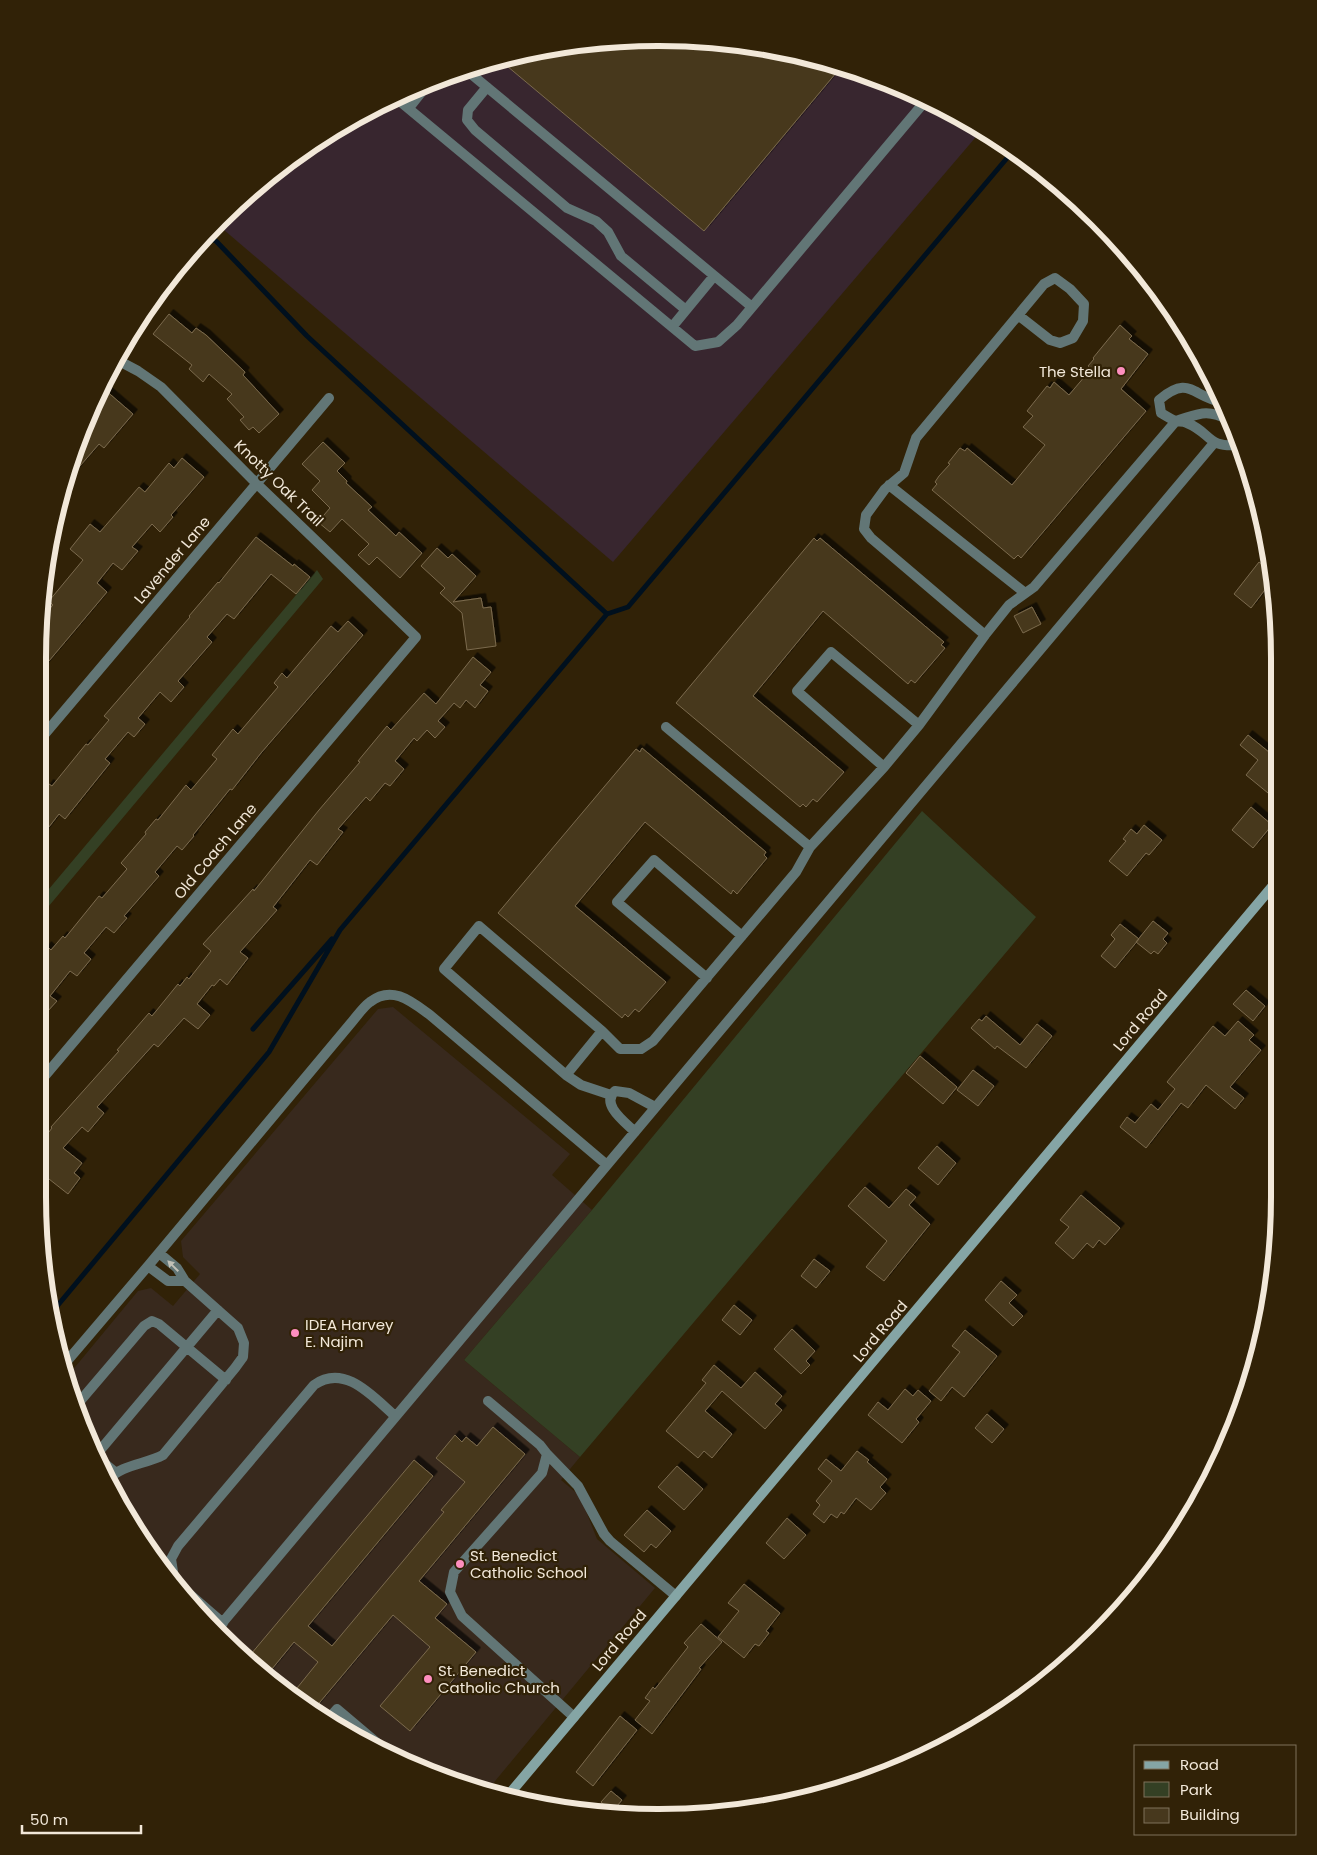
<svg xmlns="http://www.w3.org/2000/svg" width="1317" height="1855" font-family="Poppins,sans-serif">
<style>
.commercial{fill:#38262f}
.education{fill:#38291d}
.green{fill:#344024}
.lines{fill:none;stroke-linecap:round;stroke-linejoin:round}
.stream{stroke:#00101e;stroke-width:5}
.building{fill:#47381d;stroke:#7b6a4d;filter:url(#shadow)}
.lane{stroke:#627676;stroke-width:10}
.street{stroke:#627676;stroke-width:10}
.secondary{stroke:#85a5a5;stroke-width:10}
.oneway{fill:#c0c0b6}
.poi-dot{fill:#fd8ebe;stroke:#312207;stroke-width:2}
.labels{text-anchor:middle;dominant-baseline:central;stroke-width:4.5;stroke-linejoin:round;paint-order:stroke}
.poi-label{font-size:15px;fill:#f2e8d9;stroke:#312207;text-anchor:start}
.street-label{font-size:15px;fill:#f2e8d9;stroke:#312207}
.rim{fill:none;stroke:#f2e8d9;stroke-width:6}
</style>
<defs>
<filter id="shadow"><feDropShadow dx="4.5" dy="-4.5" stdDeviation="0" flood-color="#0009"/></filter>
</defs>
<rect width="100%" height="100%" fill="#312207"/>
<!-- commercial -->
<path class="commercial" d="M699,39L820,59L933,102L981,131L613,562L217,224L249,191L348,121L459,70L578,43Z"/>
<!-- education -->
<path class="education" d="M393,1007L570,1154L552,1175L592,1210L464,1360L580,1457L561,1480L580,1496L597,1539L655,1588L486,1792L384,1754L249,1663L142,1541L85,1434L66,1378L138,1291L151,1288L173,1306L200,1274L183,1257L181,1241L378,1009Z"/>
<!-- green -->
<path class="green" d="M317,570L323,579L38,919V902Z
M922,811L1036,917L580,1457L464,1360L592,1210Z"/>
<g class="lines">
<!-- stream -->
<path class="stream" d="M205,236L216,241L307,336L607,614L628,607L1013,151
M253,1029L332,939
M53,1311L269,1052L340,930L607,614"/>
</g>
<!-- building -->
<path class="building" d="M699,39L820,59L841,67L704,231L501,61L578,43Z
M169,314L192,333L196,328L206,335L245,372L243,375L279,414L259,433L253,427L249,430L240,420L244,417L227,399L232,394L209,374L203,382L189,369L192,365L153,334Z
M1120,325L1132,336L1129,339L1148,354L1121,389L1146,411L1021,558L1018,555L1014,559L932,490L937,484L935,482L939,476L950,464L948,463L960,448L965,451L967,448L1012,485L1045,445L1023,427L1033,416L1027,411L1047,386L1050,388L1054,382L1069,395L1091,369L1088,366L1094,359L1093,358Z
M104,389L133,414L104,448L99,444L67,481L85,421L96,399Z
M323,442L345,463L337,471L347,481L346,483L372,507L368,510L396,536L399,532L422,553L400,578L377,557L369,565L358,555L369,544L342,519L330,532L318,522L330,508L312,490L320,481L302,464Z
M182,458L204,477L171,515L173,517L160,532L152,524L132,547L138,551L122,570L113,563L97,583L107,592L38,674L41,618L53,605L49,601L83,560L70,549L90,524L100,532L139,487L145,492L169,463L174,468Z
M256,537L293,566L294,564L310,577L296,594L271,574L234,619L227,614L207,637L212,642L178,681L184,687L171,702L160,692L138,718L145,724L134,737L128,732L105,759L110,763L65,819L59,814L38,841V799L49,784L52,786L86,744L88,745L109,720L104,716L190,617L189,616L218,582L219,583Z
M814,538L817,541L820,538L944,642L941,645L945,648L915,683L911,680L908,684L823,611L753,696L844,772L817,802L813,799L806,807L803,804L800,807L676,703Z
M437,548L448,558L452,554L476,576L453,602L481,598L483,608L491,607L496,646L467,650L462,613L440,593L445,588L421,566Z
M1259,562L1273,573L1274,578L1251,608L1234,594Z
M1032,607L1041,624L1023,633L1014,616Z
M348,621L363,635L261,753L232,790L230,789L193,835L194,836L182,850L177,846L155,872L159,876L124,916L127,918L114,933L106,927L84,953L91,959L77,976L70,971L50,996L57,1001L47,1012L41,1007L38,1011V957L47,946L51,950L63,936L65,938L99,896L102,898L127,869L121,863L146,834L145,832L156,819L158,820L186,785L191,790L217,759L212,755L233,729L238,734L278,687L274,683L282,673L287,678L331,626L338,632Z
M473,657L491,672L480,685L488,691L475,708L466,700L460,708L454,703L438,721L445,727L435,738L427,730L417,741L414,738L395,761L404,769L390,786L385,783L370,801L366,797L338,829L343,832L317,865L310,860L273,907L277,910L240,952L248,958L227,985L220,979L214,986L212,985L197,1004L210,1015L198,1029L184,1018L158,1047L154,1044L97,1107L104,1113L88,1132L82,1127L63,1148L82,1163L74,1173L80,1178L68,1194L49,1179L38,1193V1146L52,1128L51,1127L119,1051L117,1050L149,1013L152,1016L178,984L180,986L187,977L189,979L211,951L203,944L253,889L254,891L319,810L360,762L358,761L387,726L391,730L424,693L436,704Z
M1248,735L1275,757V783L1268,793L1246,775L1258,760L1240,745Z
M642,748L766,852L764,855L767,858L737,894L733,890L731,894L645,822L575,906L666,982L639,1012L635,1009L628,1017L625,1014L622,1018L498,913L636,749L640,752Z
M1251,807L1272,825L1253,848L1232,830Z
M1144,825L1162,840L1149,855L1146,853L1127,876L1109,861L1126,841L1123,839L1131,829L1137,834Z
M1153,921L1168,933L1163,939L1167,943L1158,954L1154,951L1151,954L1136,942Z
M1120,924L1139,939L1115,968L1101,956L1115,939L1111,935Z
M1246,990L1265,1006L1253,1021L1233,1004Z
M986,1016L1020,1045L1037,1024L1052,1036L1026,1068L997,1046L995,1049L971,1028L979,1019L982,1021Z
M1238,1021L1254,1035L1249,1040L1261,1050L1230,1087L1244,1098L1235,1109L1206,1085L1188,1108L1181,1103L1146,1148L1120,1127L1127,1117L1135,1123L1151,1104L1158,1110L1175,1089L1167,1082L1213,1026L1225,1036Z
M920,1056L957,1087L943,1104L906,1073Z
M973,1070L994,1086L978,1106L957,1090Z
M937,1146L956,1163L938,1185L918,1168Z
M865,1187L889,1208L906,1189L916,1197L909,1205L930,1224L884,1281L866,1267L887,1241L848,1206Z
M1081,1195L1120,1228L1105,1245L1099,1240L1093,1248L1087,1243L1073,1259L1055,1243L1069,1227L1060,1220Z
M814,1259L830,1271L816,1288L801,1276Z
M1001,1281L1017,1295L1009,1303L1023,1316L1013,1326L985,1300Z
M734,1305L752,1320L740,1335L722,1320Z
M792,1329L815,1351L806,1361L810,1365L801,1374L774,1349Z
M965,1330L997,1356L964,1397L952,1387L941,1401L929,1391L960,1352L952,1346Z
M714,1365L741,1388L755,1372L782,1396L775,1404L782,1410L765,1429L722,1391L705,1411L732,1434L712,1458L704,1451L698,1458L666,1431L706,1383L702,1380Z
M905,1389L913,1396L918,1390L931,1401L916,1419L919,1422L902,1443L868,1415L878,1402L888,1410Z
M987,1414L1004,1429L992,1443L975,1428Z
M493,1427L525,1454L419,1581L447,1604L435,1618L476,1652L410,1731L380,1706L430,1647L393,1615L315,1708L293,1693L318,1662L294,1642L267,1675L249,1663L246,1660L414,1460L433,1476L308,1626L332,1646L444,1512L441,1510L465,1482L436,1458L455,1435L462,1442L466,1437L477,1446Z
M857,1451L869,1460L867,1462L887,1479L880,1487L886,1493L871,1510L856,1498L844,1514L841,1512L837,1518L831,1514L824,1523L813,1514L820,1505L816,1501L832,1481L818,1469L826,1459L841,1471Z
M677,1466L703,1489L684,1510L658,1487Z
M647,1510L671,1531L656,1548L651,1544L644,1552L624,1535Z
M787,1518L806,1535L784,1559L766,1543Z
M744,1584L780,1613L766,1631L769,1633L759,1646L755,1644L744,1658L718,1637L739,1611L728,1603Z
M701,1624L722,1642L699,1668L701,1669L652,1734L635,1720L650,1701L645,1698L653,1687L655,1689L688,1647L684,1643Z
M620,1716L637,1730L593,1786L576,1772Z
M611,1791L622,1800L612,1812L601,1802Z"/>
<g class="lines">
<!-- lane -->
<path class="lane" d="M465,69L752,307
M487,87L468,110L467,120L475,130L567,208L596,221L608,232L621,256L686,310
M397,99L695,346L718,342L737,325L927,99
M409,108L428,84
M672,327L714,276
M1222,402C1192,397 1190,374 1159,400L1161,413C1166,416 1171,419 1175,421C1179,422 1183,421 1187,423C1212,433 1206,448 1239,445
M889,485L1025,593
M985,635L871,538L864,529L866,515L885,489L904,473L916,438L1044,284L1055,278L1070,289L1084,304L1083,321L1073,338L1060,343L1050,340L1018,315
M666,727L810,847
M884,767L797,691L831,652L919,725
M707,978L617,902L654,860L742,936
M602,1031L566,1075L444,969L479,926L602,1031L620,1049H641L653,1041L796,872L810,847L884,767L919,725L985,635L1009,605L1034,587L1176,421C1199,414 1206,408 1229,420
M566,1075L581,1085L611,1095
M635,1132C625,1122 600,1104 615,1091L629,1093L655,1107
M607,1165L1214,443
M148,1266L168,1281H185
M62,1367L148,1266L351,1023C357,1016 363,1007 370,1002C392,985 411,1001 430,1015L607,1165L218,1628
M488,1401L540,1445L547,1454L542,1473L454,1572L450,1592L462,1616L574,1717
M75,1407L144,1326L152,1321L159,1324L226,1380
M547,1454L578,1486L604,1534L610,1541L676,1596
M96,1455L218,1310
M97,1457L115,1472
M109,1479C121,1465 146,1464 163,1455L235,1368L243,1357L244,1343L238,1328L185,1281L177,1268L159,1253
M174,1578L171,1559L178,1546L314,1385C345,1363 373,1397 395,1416
M186,1591L223,1623
M330,1717L337,1709L395,1758"/>
<!-- street -->
<path class="street" d="M38,742L329,398
M38,1084L416,637L256,483L161,387L138,371L121,362H114"/>
<!-- secondary -->
<path class="secondary" d="M506,1798L1276,882"/>
</g>
<!-- one-way arrows -->
<defs><path id="oneway-solid" d="M-6-.8H1V-3.2L6.5 0L1 3.2V.8H-6Z" transform="scale(1.25)"/></defs>
<use class="oneway" href="#oneway-solid" transform="translate(173 1266) rotate(-135)"/>
<!-- markers -->
<g class="poi-dot">
<circle cx="1121" cy="371" r="5"/>
<circle cx="295" cy="1333" r="5"/>
<circle cx="460" cy="1564" r="5"/>
<circle cx="428" cy="1679" r="5"/>
</g>
<g class="labels">
<!-- poi labels -->
<g class="poi-label">
<text x="1111" y="371" text-anchor="end">The Stella</text>
<text x="305" y="1324">IDEA Harvey<tspan x="305" dy="17">E. Najim</tspan></text>
<text x="470" y="1555">St. Benedict<tspan x="470" dy="17">Catholic School</tspan></text>
<text x="438" y="1670">St. Benedict<tspan x="438" dy="17">Catholic Church</tspan></text>
</g>
<!-- street labels -->
<g class="street-label">
<text transform="translate(279 483) rotate(44)">Knotty Oak Trail</text>
<text transform="translate(172 560) rotate(-50)">Lavender Lane</text>
<text transform="translate(215 851) rotate(-50)">Old Coach Lane</text>
<text transform="translate(1140 1020) rotate(-50)">Lord Road</text>
<text transform="translate(880 1331) rotate(-50)">Lord Road</text>
<text transform="translate(619 1640) rotate(-50)">Lord Road</text>
</g>
</g>
<!-- crop -->
<path d="M0 0H1317V1855H0ZM658 46H659A612 612 0 0 1 1271 658V1197A612 612 0 0 1 659 1809H658A612 612 0 0 1 46 1197V658A612 612 0 0 1 658 46Z" fill="#312207" fill-rule="evenodd"/>
<path class="rim" d="M658 46H659A612 612 0 0 1 1271 658V1197A612 612 0 0 1 659 1809H658A612 612 0 0 1 46 1197V658A612 612 0 0 1 658 46Z"/>
<!-- legend -->
<rect x="1134" y="1745" width="162" height="90" fill="#312207" stroke="#7e715b"/>
<rect x="1144" y="1761" width="25" height="8" fill="#85a5a5" stroke="#7e715b"/>
<text x="1180" y="1770" font-size="15" fill="#f2e8d9">Road</text>
<rect x="1144" y="1782" width="25" height="15" fill="#344024" stroke="#7e715b"/>
<text x="1180" y="1795" font-size="15" fill="#f2e8d9">Park</text>
<rect x="1144" y="1808" width="25" height="15" fill="#47381d" stroke="#7e715b"/>
<text x="1180" y="1820" font-size="15" fill="#f2e8d9">Building</text>
<!-- scale -->
<path d="M22 1825v8h119v-8" fill="none" stroke="#f2e8d9" stroke-width="2.5"/>
<text x="30" y="1825" font-size="15" fill="#f2e8d9" stroke="#312207" stroke-width="4" paint-order="stroke">50 m</text>
</svg>
